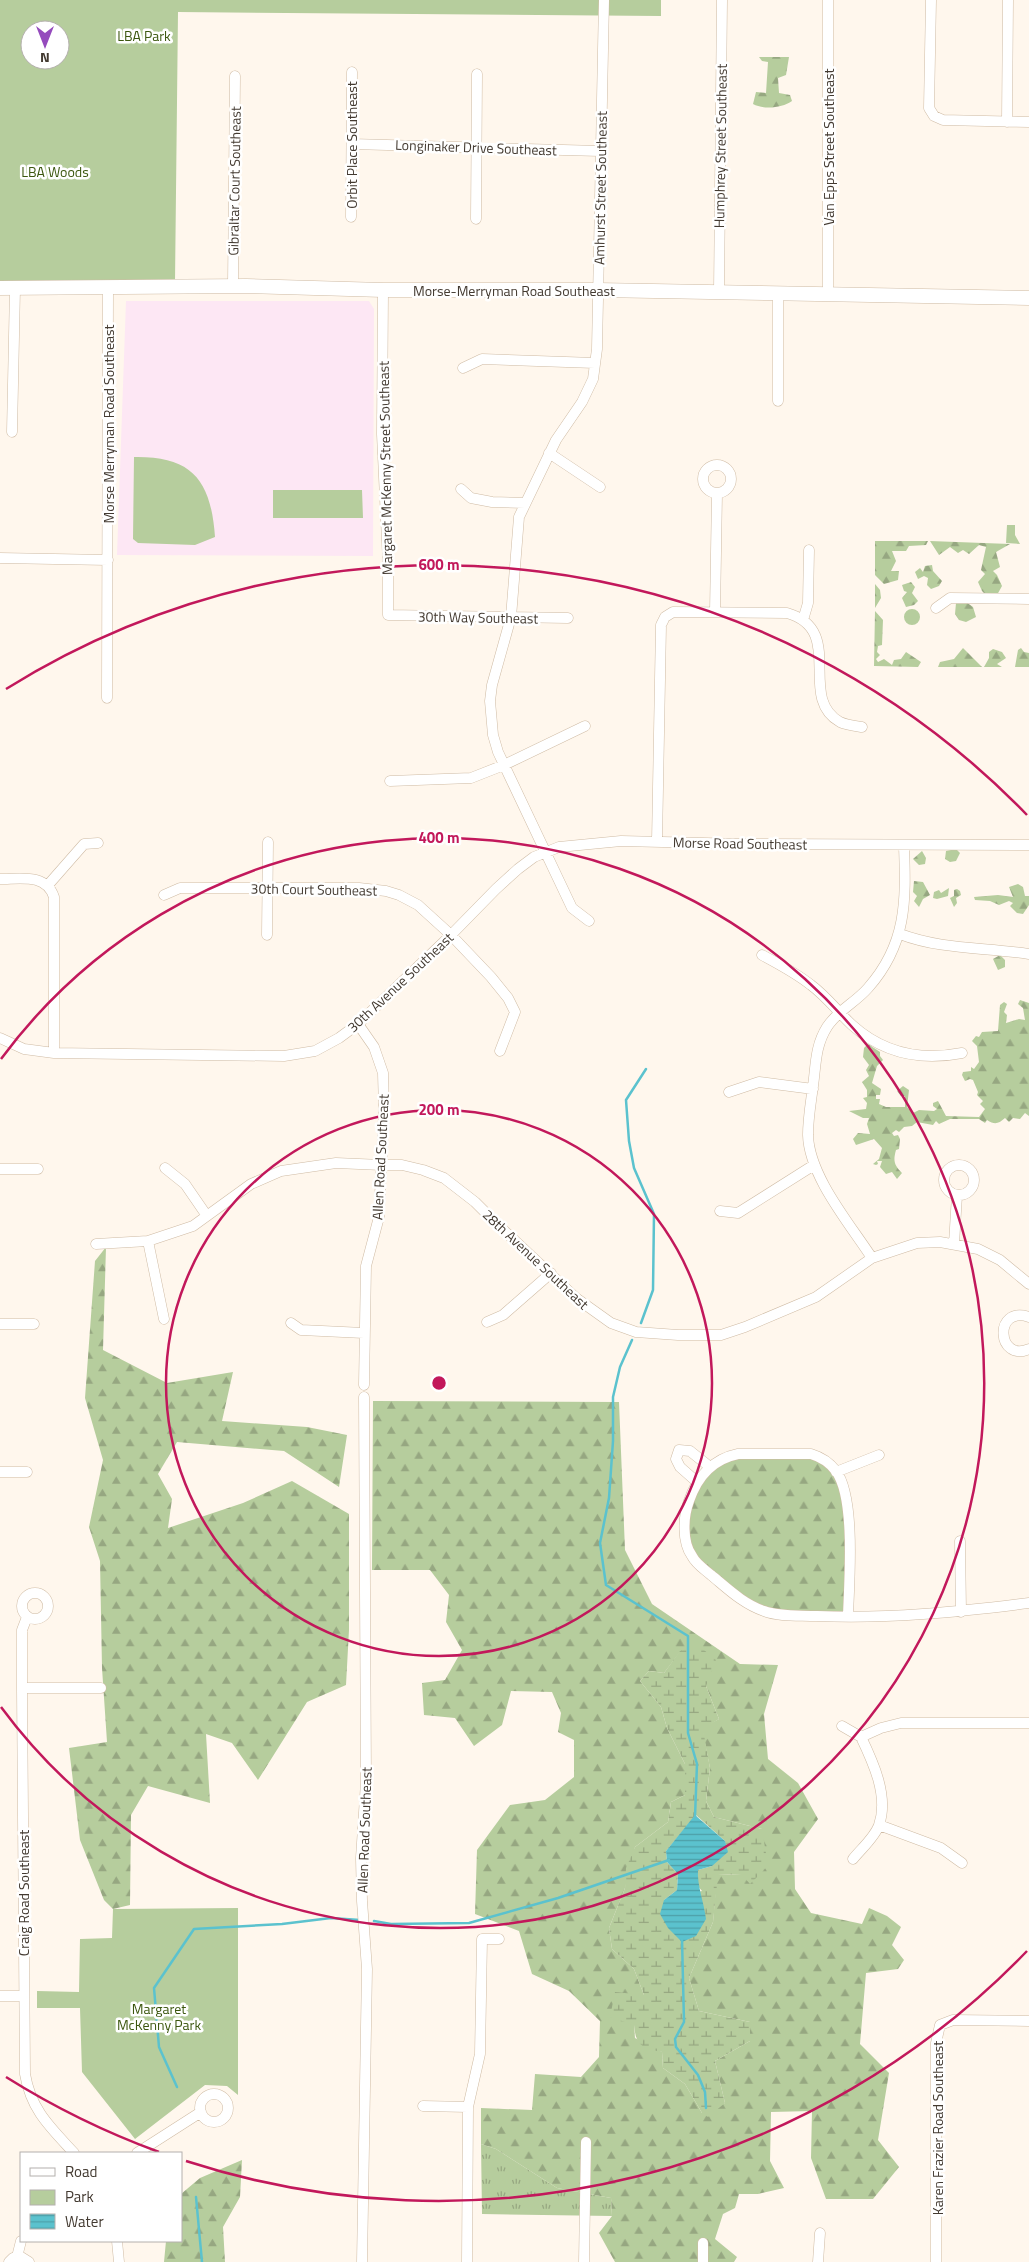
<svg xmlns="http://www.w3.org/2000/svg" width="1029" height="2262" font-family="'Titillium Web',sans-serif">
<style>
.education{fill:#fde7f4}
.grass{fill:url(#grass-tufts)}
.forest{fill:url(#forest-firs);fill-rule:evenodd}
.wetland{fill:url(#wetland-marsh);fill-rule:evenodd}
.green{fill:#b6cd9d;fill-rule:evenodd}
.water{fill:url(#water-rules)}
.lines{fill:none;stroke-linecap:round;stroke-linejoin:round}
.stream{stroke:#5bc2ce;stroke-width:2.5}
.street-casing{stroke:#cfbba4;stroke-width:11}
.secondary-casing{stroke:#cfbba4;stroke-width:15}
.street{stroke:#fff;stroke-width:10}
.secondary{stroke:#fff;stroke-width:14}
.ring{fill:none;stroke:#c2185b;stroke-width:2.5}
.labels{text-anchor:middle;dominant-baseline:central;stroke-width:5;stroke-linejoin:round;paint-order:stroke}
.park-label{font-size:14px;fill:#3c570f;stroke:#fff}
.street-label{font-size:14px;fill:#433a31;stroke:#fff}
.centre{fill:#c2185b;stroke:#fff;stroke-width:2.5}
.ring-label{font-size:15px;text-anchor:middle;font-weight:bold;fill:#c2185b;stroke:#fff;stroke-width:5;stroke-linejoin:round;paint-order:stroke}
</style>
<defs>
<pattern id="grass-tufts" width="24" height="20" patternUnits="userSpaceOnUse" patternTransform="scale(1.25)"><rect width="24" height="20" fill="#b6cd9d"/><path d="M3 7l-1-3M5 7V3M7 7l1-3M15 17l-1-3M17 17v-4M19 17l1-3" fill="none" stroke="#96a781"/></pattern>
<pattern id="forest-firs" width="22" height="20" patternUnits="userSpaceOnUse" patternTransform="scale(1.25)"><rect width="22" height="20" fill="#b6cd9d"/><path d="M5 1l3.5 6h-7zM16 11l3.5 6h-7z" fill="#96a781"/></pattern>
<pattern id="wetland-marsh" width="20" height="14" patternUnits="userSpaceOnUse" patternTransform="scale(1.25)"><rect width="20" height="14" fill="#b6cd9d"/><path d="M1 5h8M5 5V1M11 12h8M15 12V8" fill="none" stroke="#96a781"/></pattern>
<pattern id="water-rules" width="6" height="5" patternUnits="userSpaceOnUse" patternTransform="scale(1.25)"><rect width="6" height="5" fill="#5bc2ce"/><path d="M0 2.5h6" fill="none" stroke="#4d9fa8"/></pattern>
</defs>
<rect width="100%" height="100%" fill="#fff7ed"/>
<!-- education -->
<path class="education" d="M126,301H369L374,309L373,556L117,555Z"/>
<!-- grass -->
<path class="grass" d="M481,2144L496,2149L557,2188L611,2198L612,2216L482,2214Z"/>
<!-- forest -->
<path class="forest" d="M759,57H789L786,75L778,78L779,93L790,95L792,101C782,108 764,110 753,104L756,92L766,93L768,62L762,61Z
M875,541H928L926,545L909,546L906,551H892L896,561L891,571H899L898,580L884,584L875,575Z
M930,541L1010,544L996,552L1000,567L993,571L997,575L1002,586L997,595L988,597L982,591L978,582L985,574L981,570L986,547L979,545L969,554L963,550L958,553L950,547L939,555Z
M932,565L933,571L942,581L939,586L931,589L927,585L928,578L924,576L918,579L915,572L920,568L923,572L925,566Z
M911,582L915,587L912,593L918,601L914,605L906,607L902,598L907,592L904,591L902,585Z
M875,584L880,590L881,598L875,608Z
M966,602L973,607L976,617L966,622L959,620L955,614L956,603Z
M904 617a8 8 0 1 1 16 0a8 8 0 1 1-16 0Z
M875,611L883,620L882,645L878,646L877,652L880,655L876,659L878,662L884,659L892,665L894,660L901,659L906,652L921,662L918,667L874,666Z
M963,648L982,667H938L940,662L954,659Z
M1021,648L1024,652L1029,653V667H1015L1018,650Z
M993,649L1002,652L1006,658L997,664L1002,667H984L989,658V652Z
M956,849L960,853L956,861L950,862L945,859L946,851Z
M922,851L926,858L925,864L919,865L913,859Z
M914,881L923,882L930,895L923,899L919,907L914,901L917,896L913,892Z
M1018,884L1023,887L1025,896H1029V905L1023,914L1017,913L1010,906L1013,903L1009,901L999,905L990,901L975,900L974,897L998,895L1013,897L1009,887Z
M949,888L948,896L937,899L933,898L934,892L939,890L941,893Z
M957,889L960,891L961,895L956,898L957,903L954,907L950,898L954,896V890Z
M1000,955L1005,960V967L998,970L993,959Z
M1020,1000L1029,1003V1116L1025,1113L1020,1119L1013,1118L1009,1122L1005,1118C998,1124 995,1125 987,1120L985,1123L979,1119H950L939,1124L936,1121L933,1125L917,1122L912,1126L904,1127L899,1132L896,1130L892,1133L894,1136L898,1135L900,1139L899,1149L896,1150C893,1161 894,1165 902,1173L897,1179L892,1172L886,1174L880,1167L882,1161H877L878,1164L876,1165L873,1164L879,1159L882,1148L874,1139L856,1145L853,1139L858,1133L870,1134L867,1124L869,1118H863L849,1111L866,1109L867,1103L863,1098L867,1097V1090L862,1082L869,1076L866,1070L869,1065L863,1057L864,1048L868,1044L880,1052V1056L883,1060L877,1066L872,1083L881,1089L880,1095H876V1099H880L879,1104L886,1107H905V1096H901L897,1091L903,1086L909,1090L907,1107L913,1113L919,1110L934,1111L937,1109L933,1106V1103L938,1101L946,1116L979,1117L985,1109L980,1104L983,1101L977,1095L978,1092L973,1080L970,1079L965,1081L962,1075L963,1072L971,1071V1067L974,1069L979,1062L977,1046L972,1041L976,1036L979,1037L982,1032L998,1031L1000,1005L1004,1002L1007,1004L1004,1012L1007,1015L1006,1023L1019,1019L1025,1020L1023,1008L1018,1004Z
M106,1247L103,1350L167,1383L233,1372L222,1421L307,1427L347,1435L339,1487L284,1451L177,1442L158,1474L172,1499L168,1528L243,1503L292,1481L349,1514V1630L346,1685L307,1702L258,1780L232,1743L206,1734L210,1803L148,1786L131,1815L130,1905L113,1909L104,1900L80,1840L69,1748L107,1742L102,1668L100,1561L89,1527L103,1460L85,1398L95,1261Z
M373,1401L619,1402L625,1550L652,1604L740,1664L778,1665L764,1714L768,1759L798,1783L818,1819L794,1852L795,1889L811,1913L862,1924L869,1908L887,1916L901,1927L892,1945L904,1960L898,1969L866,1973L860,2044L889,2073L878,2140L899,2167L873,2199H826L811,2158L812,2111L771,2112L770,2161L784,2188L758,2194H739L735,2208L723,2214L715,2239L737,2257L734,2262H615L599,2233L612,2216L611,2198L557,2188L496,2149L481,2144V2108L532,2110L535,2074L581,2077L599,2057L600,2021L569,1991L532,1974L519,1931L475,1914L477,1850L510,1805L545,1800L574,1777V1740L558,1732L561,1713L552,1692L511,1691L502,1725L474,1746L455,1718L424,1715L422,1683L445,1680L462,1650L446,1622L449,1595L430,1570H372ZM680,1652L706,1686L719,1719L702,1728L710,1768L706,1801L714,1817L762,1829L741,1874L717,1875L713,1922L689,1978L699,2011L750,2022V2041L715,2061L725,2103L702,2113L685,2084L663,2068L662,2052L635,2038L634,2025L644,1995L634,1969L612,1949L609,1928L625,1888L635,1847L668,1822L671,1802L685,1795V1764L667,1728L661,1707L640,1681L649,1671L664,1673Z
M811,1454L827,1462L846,1502L848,1616L761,1611L691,1556L686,1507L710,1467L728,1456Z
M242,2160L240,2197L223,2227L225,2262H164L166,2241H181V2194L200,2178Z"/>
<!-- wetland -->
<path class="wetland" d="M698,1645L716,1660L706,1686L719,1719L703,1729L710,1768L706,1801L714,1817L762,1829L768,1866L750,1884L741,1874L718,1875L713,1922L689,1978L699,2011L750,2022V2041L715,2061L725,2103L708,2117L702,2113L685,2084L663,2068L662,2052C643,2048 636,2047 634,2025L610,2017L615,1992L644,1995L634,1969L612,1949L609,1928L625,1888L626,1868L635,1847L668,1822L671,1802L685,1795V1764L667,1728L661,1707L640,1681L649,1671L664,1673L680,1651ZM696,1815L725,1841L712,1866L698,1870L697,1885L702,1891L664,1900L677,1890L678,1874L667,1862L666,1851Z"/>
<!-- green -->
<path class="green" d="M0,0H661V16L178,12L175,282H0ZM30,30H60V60H30Z
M134,457C193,456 211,481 215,537L195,545L138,543L133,539Z
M273,490H362L363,518H273Z
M1007,525H1015V535L1020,544L1006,543Z
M238,1908V2095L227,2086L205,2085L135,2139L82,2072L80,2008H37V1991L79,1992L80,1939L112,1938L113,1909Z"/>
<!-- water -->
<path class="water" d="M695,1815L725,1841L728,1852L712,1866L698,1870C697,1886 704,1902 706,1919L696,1936L682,1942L668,1928L660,1914L664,1900L677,1890L678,1874L667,1862L666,1851Z"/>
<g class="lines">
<!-- stream -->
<path class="stream" d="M641,1323L653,1290L654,1214L634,1168L629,1141L626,1100L646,1069
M632,1340L620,1367L613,1397V1441L609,1498L600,1543L606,1585L688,1636V1733L697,1764L695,1817
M374,1921L391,1924L469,1923L558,1898L669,1860
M682,1939L684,2022L675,2039L676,2047L698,2075L705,2092L706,2108
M177,2087L159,2047L154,1988L194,1929L282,1924L331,1918L360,1920
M196,2197L202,2262"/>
<defs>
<path id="street" d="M828,0V294
M931,0L929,108L934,116L943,120L1029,122
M1007,122L1008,0
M352,144L600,151
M351,217L352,72
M476,219L477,74
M233,286L235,76
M383,290L382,434L388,562V615L568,618
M719,292L722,0
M463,368L482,359L595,363
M778,401V293
M12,432L15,288
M549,453L600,487
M703 479a14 14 0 1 1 28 0a14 14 0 1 1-28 0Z
M461,489L471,498L492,502L525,503
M0,558L108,560
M936,608L950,598L1029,599
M715,612L717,493
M803,620L808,603L809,550
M107,698L108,288
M390,781L471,778L504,765L585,726
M657,842L661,625L665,617L673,612L787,613C847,630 796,697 840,722C846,725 855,726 862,727
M0,879C20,879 46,873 54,897V1053
M48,885L84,844L98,843
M164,895L180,888H359L386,891L399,895L418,905L451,935L491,977L508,998L515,1012L500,1051
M589,921L572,908L498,752L493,735L490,701L492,685L511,617L519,517L556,440L582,402L593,379L597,349L604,0
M900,934C942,950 985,947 1029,954
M267,935L268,842
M762,955C779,964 796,973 811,985C826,996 838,1012 852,1025C883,1053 921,1061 962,1053
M358,1024L374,1047L383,1073L384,1109L379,1217L366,1266L364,1385
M0,1038L24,1049L54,1053L284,1056L315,1051L339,1038L358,1024L451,935L496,889L518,869L534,857L559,847L621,841L745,844L1029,845
M729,1092L759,1082L813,1089
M944 1180a15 15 0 1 1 30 0a15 15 0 1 1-30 0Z
M165,1168L185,1184L207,1216
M0,1169H38
M720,1211L738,1213L814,1165
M148,1241L164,1319
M96,1244L148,1241L193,1226L251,1184L281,1171L336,1163L382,1165H402L423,1170L444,1178L475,1202L498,1225L576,1298L611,1323L636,1332L678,1335H721L745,1327L816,1297L872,1258L917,1243L940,1242L978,1249L1000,1260L1029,1284
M954,1244L957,1195
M872,1258C850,1224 809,1176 808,1135C808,1118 811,1102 813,1086C816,1065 815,1046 827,1027C838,1010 855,1003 868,988C907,944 906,901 904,846
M1029,1317C993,1305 997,1363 1029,1349
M487,1322L503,1315L551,1273
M291,1323L301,1330L364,1333
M0,1324H34
M0,1472H27
M836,1472L879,1455
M697,1482L680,1467L676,1459L679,1450L690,1451L710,1467
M960,1541L961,1612
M22 1606a13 13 0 1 1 26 0a13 13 0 1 1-26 0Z
M848,1616C849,1583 856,1498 836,1471C830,1463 821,1457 811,1454H738C713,1459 697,1477 689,1501C683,1517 682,1542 692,1556C696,1564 704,1569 711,1575C727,1588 743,1604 764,1611C780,1617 799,1615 817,1616C888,1619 958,1612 1029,1603
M27,1617L22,1630V1688L25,2074C31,2110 50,2127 74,2153
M22,1688H101
M842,1726L861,1737L881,1728L901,1723H1029
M879,1825L941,1848L962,1863
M853,1859C861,1849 875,1837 879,1825C889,1796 873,1762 861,1737
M0,1996H24
M200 2108a14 14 0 1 1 28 0a14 14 0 1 1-28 0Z
M423,2106L468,2107
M137,2153L201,2112
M117,2241L119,2262
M17,2257L21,2241
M9,2262L13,2258L21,2257L29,2262
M362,2262L367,1969L362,1901L361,1858L366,1782L364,1397
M467,2262L468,2107L480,2054L482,1939H499
M584,2262L586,2142
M703,2262V2243
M818,2262L820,2233
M936,2262V2043L940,2025L953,2020L1029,2021"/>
<path id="secondary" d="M0,288L246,286L383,290H598L1029,298"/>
</defs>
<!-- street casing -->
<use href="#street" class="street-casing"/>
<!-- secondary casing -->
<use href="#secondary" class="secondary-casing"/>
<!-- street -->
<use href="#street" class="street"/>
<!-- secondary -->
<use href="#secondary" class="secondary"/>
</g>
<!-- distance rings -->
<g class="ring">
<circle cx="439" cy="1383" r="273"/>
<path d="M1 1059A545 545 0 1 1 1 1707"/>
<path d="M1027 1951A818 818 0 0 1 186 2161M159 2152A818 818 0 0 1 6 2077M6 689A818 818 0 0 1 1027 815"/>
</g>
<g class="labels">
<!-- park labels -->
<g class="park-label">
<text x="144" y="35">LBA Park</text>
<text x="55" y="171">LBA Woods</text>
<text x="159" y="2008">Margaret<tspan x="159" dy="16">McKenny Park</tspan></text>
</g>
<!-- street labels -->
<g class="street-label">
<text transform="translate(351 145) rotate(-90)">Orbit Place Southeast</text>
<text transform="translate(720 146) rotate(-89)">Humphrey Street Southeast</text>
<text transform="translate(476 147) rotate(2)">Longinaker Drive Southeast</text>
<text transform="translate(828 147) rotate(-90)">Van Epps Street Southeast</text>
<text transform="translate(234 181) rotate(-89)">Gibraltar Court Southeast</text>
<text transform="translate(600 188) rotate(-89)">Amhurst Street Southeast</text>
<text x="514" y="290">Morse-Merryman Road Southeast</text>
<text transform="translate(108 424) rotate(-90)">Morse Merryman Road Southeast</text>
<text transform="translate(385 468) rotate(-91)">Margaret McKenny Street Southeast</text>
<text transform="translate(478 617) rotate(1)">30th Way Southeast</text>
<text transform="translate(740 843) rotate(1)">Morse Road Southeast</text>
<text transform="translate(314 889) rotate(1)">30th Court Southeast</text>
<text transform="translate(400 982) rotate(-43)">30th Avenue Southeast</text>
<text transform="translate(380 1157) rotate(-87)">Allen Road Southeast</text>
<text transform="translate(536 1259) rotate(43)">28th Avenue Southeast</text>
<text transform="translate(364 1830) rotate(-88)">Allen Road Southeast</text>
<text transform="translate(23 1893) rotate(-90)">Craig Road Southeast</text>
<text transform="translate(937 2128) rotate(-90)">Karen Frazier Road Southeast</text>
</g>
</g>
<circle cx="439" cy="1383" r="8" class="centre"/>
<g class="ring-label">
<text x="439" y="570">600 m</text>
<text x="439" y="843">400 m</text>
<text x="439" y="1115">200 m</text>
</g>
<!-- legend -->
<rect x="20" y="2152" width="162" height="90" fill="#ffffff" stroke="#b4b0ad"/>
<rect x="30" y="2168" width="25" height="8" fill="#ffffff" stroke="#b4b0ad"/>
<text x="65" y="2177" font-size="15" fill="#433a31">Road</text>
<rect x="30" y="2190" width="25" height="15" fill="#b6cd9d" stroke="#b4b0ad"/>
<text x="65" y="2202" font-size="15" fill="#433a31">Park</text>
<rect x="30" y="2214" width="25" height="15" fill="url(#water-rules)" stroke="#b4b0ad"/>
<text x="65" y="2227" font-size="15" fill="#433a31">Water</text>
<!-- north arrow -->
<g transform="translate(45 45) rotate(180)"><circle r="24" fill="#ffffff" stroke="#b4b0ad"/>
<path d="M0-4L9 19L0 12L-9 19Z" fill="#954bbd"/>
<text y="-8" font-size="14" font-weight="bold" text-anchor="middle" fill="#433a31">N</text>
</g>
</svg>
